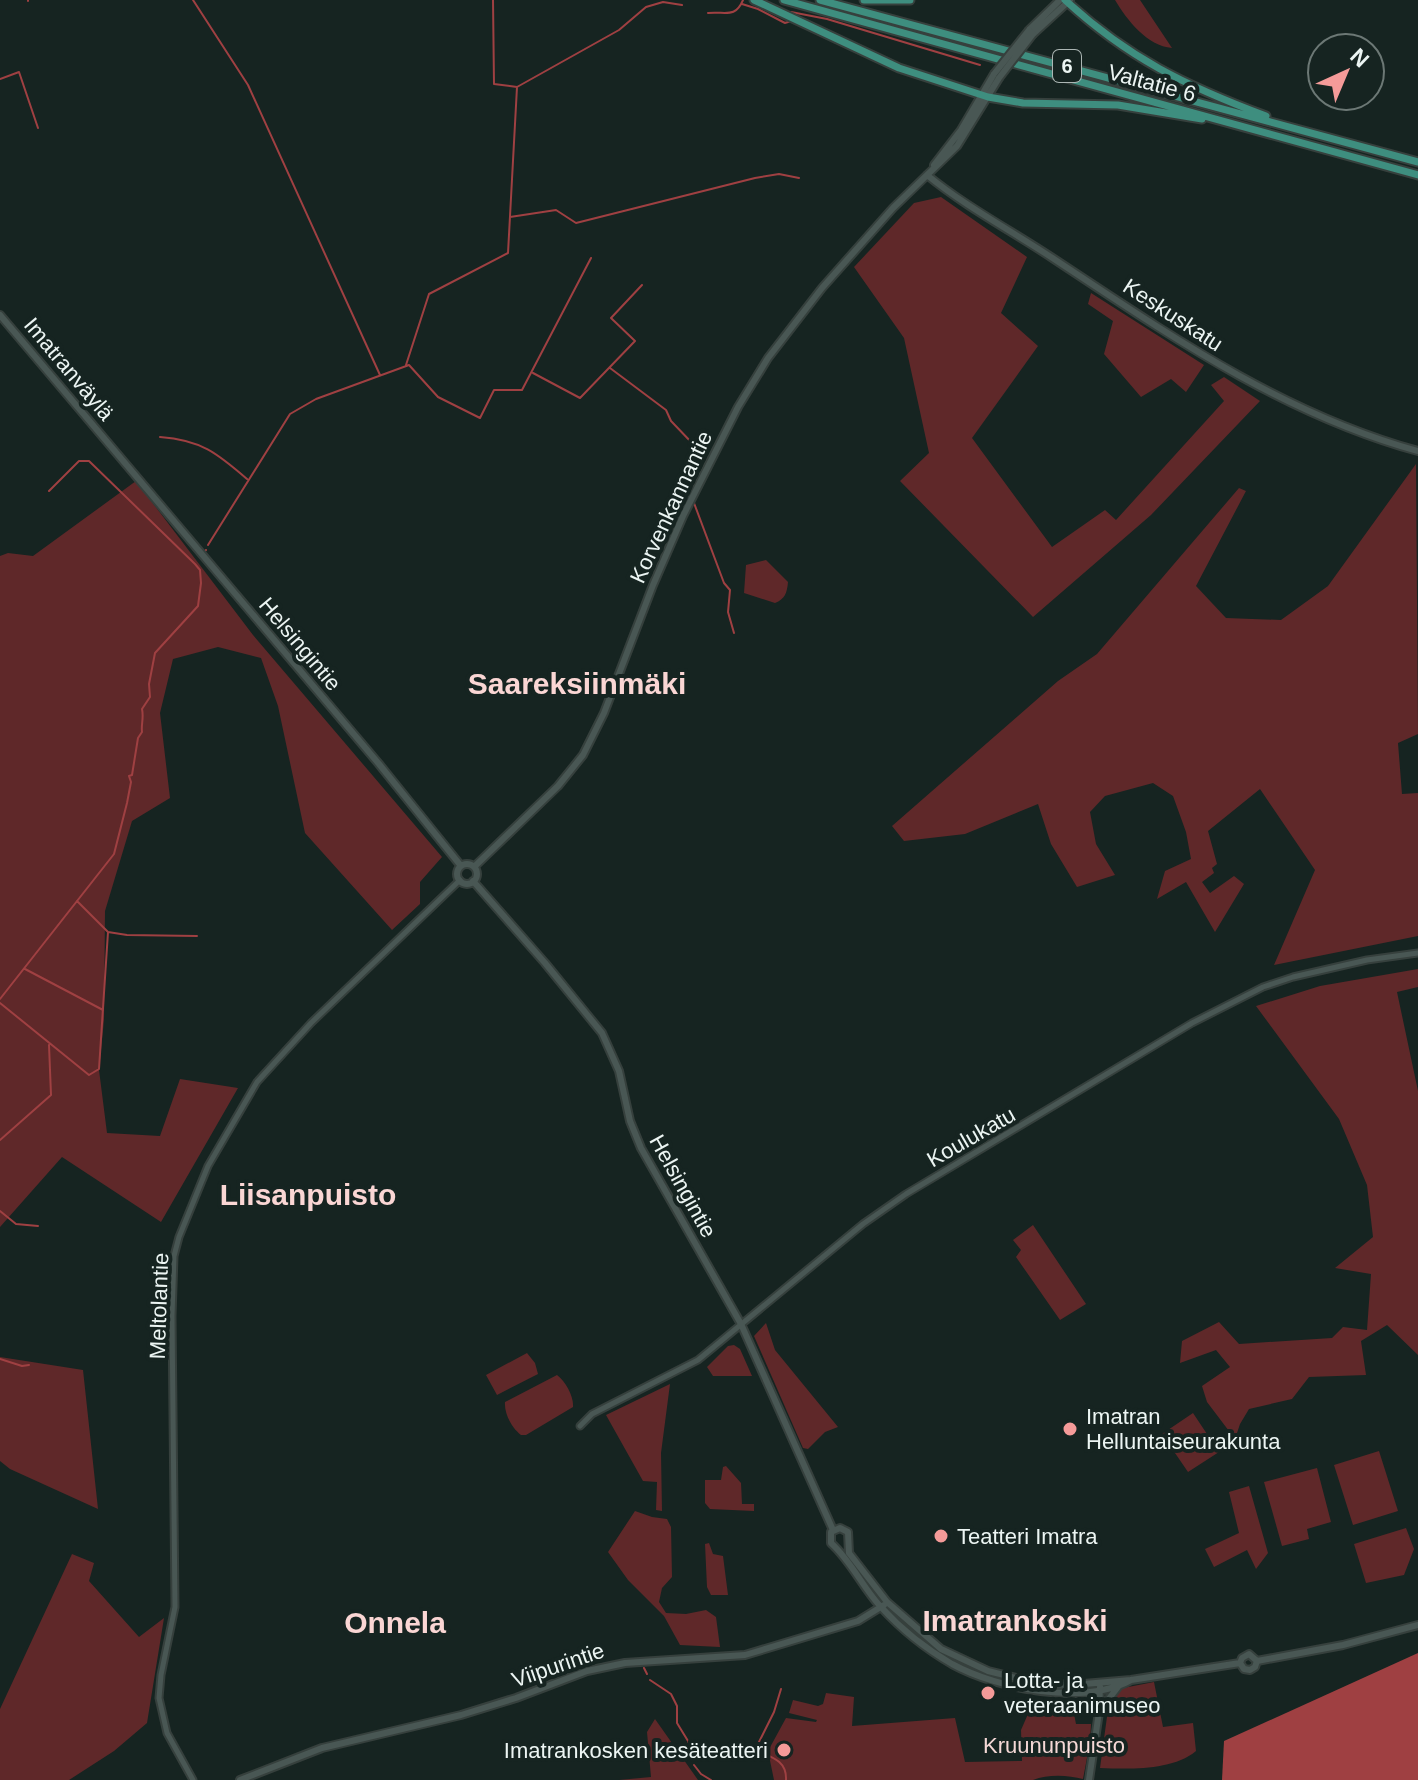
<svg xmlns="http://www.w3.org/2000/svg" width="1418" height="1780" font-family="Arial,sans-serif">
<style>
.green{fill:#5f2829}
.water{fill:#9f4042}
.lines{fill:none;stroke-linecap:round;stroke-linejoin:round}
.stream{stroke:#9f4042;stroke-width:2}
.tertiary-casing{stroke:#36403d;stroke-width:9}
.secondary-casing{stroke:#36403d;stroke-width:10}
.trunk-casing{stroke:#36403d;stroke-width:11}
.tertiary{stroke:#495754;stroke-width:5}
.secondary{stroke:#495754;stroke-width:6}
.trunk{stroke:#3e8e7f;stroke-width:7}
.secondary-bridge-casing{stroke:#36403d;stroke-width:10;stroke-linecap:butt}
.secondary-bridge{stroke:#495754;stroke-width:6}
.poi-dot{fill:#f59b99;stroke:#162421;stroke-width:3}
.labels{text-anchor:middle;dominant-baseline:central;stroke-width:8;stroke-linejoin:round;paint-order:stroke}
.shield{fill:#162421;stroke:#acb6b4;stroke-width:2}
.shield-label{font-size:20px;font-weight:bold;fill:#ecf5f3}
.street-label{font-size:22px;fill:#ecf5f3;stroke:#162421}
.poi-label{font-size:22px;fill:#ecf5f3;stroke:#162421;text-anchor:start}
.park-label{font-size:22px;fill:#f4d8d6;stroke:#162421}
.district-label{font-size:30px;font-weight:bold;fill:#fad6d4;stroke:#162421}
</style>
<rect width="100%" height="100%" fill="#162421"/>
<!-- green -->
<path class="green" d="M1115,0H1140L1172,48C1147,46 1127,20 1115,0Z
M941,197L1027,257L1001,313L1038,346L972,438L1052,547L1105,510L1116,520L1224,401L1211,385L1224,377L1260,401L1151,515L1033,617L900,481L929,453L904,338L854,267L914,203Z
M1091,293L1204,365L1186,392L1171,379L1141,397L1104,354L1113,321L1088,304Z
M1416,464L1418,734L1398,743L1402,794L1418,793V936L1274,965L1315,870L1260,789L1208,831L1217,864L1212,868L1214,873L1202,882L1210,893L1234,876L1244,884L1215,932L1186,882L1157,899L1165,871L1191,859L1186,832L1173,796L1153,783L1105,796L1090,812L1096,844L1115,875L1077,887L1051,844L1038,804L965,834L904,841L892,826L1058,681L1097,654L1239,488L1246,491L1196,586L1226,618L1281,620L1328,586Z
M136,481L253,635L442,857L420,882V904L392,930L305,833L278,706L261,658L218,647L173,659L160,713L170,798L132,821L105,911L104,1020L99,1070L107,1133L160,1136L180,1079L238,1088L161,1222L62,1157L0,1227V556L8,553L33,556Z
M766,560L788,582C787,593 785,599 775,603L744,593L746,565Z
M1418,969V987L1397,992L1418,1091V1355L1387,1325L1361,1341L1366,1375L1309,1377L1292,1399L1249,1409L1240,1424L1235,1439L1207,1402L1202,1386L1230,1367L1216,1350L1180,1363L1182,1341L1219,1322L1239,1344L1332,1338L1343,1327L1367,1330L1371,1274L1335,1268L1373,1237L1367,1185L1339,1119L1256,1006L1320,986Z
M1033,1225L1086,1304L1060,1320L1016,1257L1021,1250L1013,1240Z
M766,1323L775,1350L838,1427L825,1432L808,1449L803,1448L754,1336Z
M734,1345L740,1349L752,1376H713L707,1367L728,1346Z
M527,1353L535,1363L538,1374L497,1395L486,1375Z
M0,1357L83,1370L98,1509L10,1469L0,1461Z
M557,1375C566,1382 574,1397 573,1407L526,1435H521C512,1428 504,1414 505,1402Z
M670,1384L661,1453L662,1511L656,1510L657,1482L643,1481L606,1415Z
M1193,1413L1219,1452L1188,1472L1162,1434Z
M1379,1451L1398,1511L1353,1525L1334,1465Z
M726,1466L741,1483L742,1504H754V1511L710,1509L705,1503V1480H721L723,1467Z
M1317,1468L1331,1522L1307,1529L1309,1539L1282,1546L1264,1482Z
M1249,1486L1268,1553L1256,1569L1247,1550L1214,1567L1205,1549L1239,1533L1229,1492Z
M635,1511L652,1517L667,1519L671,1527L672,1577L662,1588L659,1602L666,1613L686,1614L706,1610L716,1617L720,1647L680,1645L664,1616L628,1580L608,1552Z
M1406,1528L1414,1549L1404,1575L1366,1583L1354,1544Z
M709,1543L713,1554L723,1556L728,1595H711L707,1587L705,1544Z
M72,1554L94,1563L89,1581L139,1637L164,1618L147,1723L114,1751L69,1780H0V1709Z
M1154,1682L1163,1727L1193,1723L1196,1751C1172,1771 1129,1769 1100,1768L1109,1702L1123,1688Z
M826,1693L854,1697L852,1726L955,1718L965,1762L1022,1761L1021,1730L1028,1714H1074L1076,1724H1091L1090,1742L1083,1779C1068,1775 1048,1774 1033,1780H774L768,1751L786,1718L816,1722L817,1720L789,1713L793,1700L818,1706L823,1704Z
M655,1719L698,1780H619L651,1777L647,1732Z"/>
<!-- water -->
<path class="water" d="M1418,1653V1780H1222L1224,1741Z"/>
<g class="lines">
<!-- stream -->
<path class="stream" d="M28,0V1
M193,0L248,85L380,375
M493,0L494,84L517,87L619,30L646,7L663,2L682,5
M742,4L758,9L785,23L791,21
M791,12L827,19L980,65
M708,13C725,11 735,19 743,0
M0,79L19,72L38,128
M510,217L556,210L576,223L755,178L779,174L799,178
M406,365L429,294L508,253L517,87
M610,368L666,410L671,421L693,444L697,458L695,470
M533,373L580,398L635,341L611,318L642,285
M160,437C201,440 217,453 247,479
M694,503L724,583L730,590L728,612L734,633
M208,545L290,414L316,399L409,365L438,397L480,418L494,390H522L591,258
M204,552L206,550
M77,901L108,932L127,935L197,936
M25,969L103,1010
M0,999L114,854L127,803L131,782L129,776L132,775L138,738L142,732C141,724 144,718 142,709L150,697L149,684L155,653L198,606L201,583L200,570L195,564L89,461H79L49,491
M0,1003L89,1075L99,1069L108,932
M0,1140L51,1095L49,1045
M0,1211L16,1224L38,1226
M0,1359L22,1366L29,1365
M644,1668L647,1674
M650,1680L671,1694L677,1706V1723L688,1741L692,1760
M781,1689L774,1712L755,1750C771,1757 787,1760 786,1780
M694,1765L701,1774L711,1780"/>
<defs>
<path id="tertiary" d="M580,1426L592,1414L698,1360L863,1224L906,1194L1192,1023L1263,987L1293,977L1367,960L1418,953
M193,1780L167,1733L159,1698L161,1675L175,1607L172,1316L174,1256L179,1237L208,1166L257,1082L311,1023L460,880"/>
<path id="secondary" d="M1029,30L1060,0
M1033,34L1070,0
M934,165L961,130L994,74
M927,175C966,207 1012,231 1054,259C1169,335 1283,414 1418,451
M0,315L379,764L461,866
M457 874a10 10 0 1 1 20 0a10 10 0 1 1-20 0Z
M474,867L558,786L583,755L604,713L653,585L683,516L738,407L768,358L822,288L893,208L957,146L999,78
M473,881L545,963L602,1033L619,1071L630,1121L641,1148L741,1324L833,1530
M1257,1661L1343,1645L1418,1625
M1240,1663L1242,1658L1249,1654L1257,1661
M1240,1663L1244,1669L1250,1670L1255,1667L1257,1661
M1131,1680C1083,1706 998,1689 952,1664C926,1649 901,1629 880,1606C862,1586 851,1561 831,1543V1532L840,1528L848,1532L849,1553L887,1602L941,1649L988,1671L1036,1683L1072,1685L1131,1680L1240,1663
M1101,1709L1118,1687
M240,1780L322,1748L461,1715L516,1698L587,1671L625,1663L745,1655L858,1621L884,1605
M1089,1780L1099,1712L1100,1687"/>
<path id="trunk" d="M754,0L899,68L988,97L1023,103L1118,105L1202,119
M784,0L1418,175
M820,0L1418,162
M864,0H910
M1065,0C1128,58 1186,86 1266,116"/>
</defs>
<!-- tertiary casing -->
<use href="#tertiary" class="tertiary-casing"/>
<!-- secondary casing -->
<use href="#secondary" class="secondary-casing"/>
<!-- trunk casing -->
<use href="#trunk" class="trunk-casing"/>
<!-- tertiary -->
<use href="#tertiary" class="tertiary"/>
<!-- secondary -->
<use href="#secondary" class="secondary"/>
<!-- trunk -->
<use href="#trunk" class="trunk"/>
<defs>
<path id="secondary-bridge" d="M994,74L1029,30
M999,78L1033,34"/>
</defs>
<!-- secondary-bridge casing -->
<use href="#secondary-bridge" class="secondary-bridge-casing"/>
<!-- secondary-bridge -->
<use href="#secondary-bridge" class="secondary-bridge"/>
</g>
<!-- markers -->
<g class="poi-dot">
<circle cx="1070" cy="1429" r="8"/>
<circle cx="941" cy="1536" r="8"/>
<circle cx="988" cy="1693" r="8"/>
<circle cx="784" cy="1750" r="8"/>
</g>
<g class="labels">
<!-- shield labels -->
<rect class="shield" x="1053" y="50" width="28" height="32" rx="6"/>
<g class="shield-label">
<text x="1067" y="66">6</text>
</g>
<!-- street labels -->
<g class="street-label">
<text transform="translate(1152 83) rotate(15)">Valtatie 6</text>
<text transform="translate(1173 315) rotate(33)">Keskuskatu</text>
<text transform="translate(69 369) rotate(50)">Imatranväylä</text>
<text transform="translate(671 507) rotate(-65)">Korvenkannantie</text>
<text transform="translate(300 644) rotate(50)">Helsingintie</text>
<text transform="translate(971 1137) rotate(-30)">Koulukatu</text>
<text transform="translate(683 1186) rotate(61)">Helsingintie</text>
<text transform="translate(159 1306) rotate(-88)">Meltolantie</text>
<text transform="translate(558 1665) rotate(-19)">Viipurintie</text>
</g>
<!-- poi labels -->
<g class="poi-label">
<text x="1086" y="1416">Imatran<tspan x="1086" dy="25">Helluntaiseurakunta</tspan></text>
<text x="957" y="1536">Teatteri Imatra</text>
<text x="1004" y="1680">Lotta- ja<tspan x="1004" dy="25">veteraanimuseo</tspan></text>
<text x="768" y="1750" text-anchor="end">Imatrankosken kesäteatteri</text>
</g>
<!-- park labels -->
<g class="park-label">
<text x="1054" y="1745">Kruununpuisto</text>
</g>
<!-- district labels -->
<g class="district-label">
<text x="577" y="683">Saareksiinmäki</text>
<text x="308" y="1194">Liisanpuisto</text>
<text x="1015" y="1620">Imatrankoski</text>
<text x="395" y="1622">Onnela</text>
</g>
</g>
<!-- north arrow -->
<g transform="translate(1346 72) rotate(44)"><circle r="38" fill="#162421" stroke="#6c7875" stroke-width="2"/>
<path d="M0-6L14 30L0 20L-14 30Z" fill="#f59b99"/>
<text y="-12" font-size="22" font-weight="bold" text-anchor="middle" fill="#ecf5f3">N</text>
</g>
</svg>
